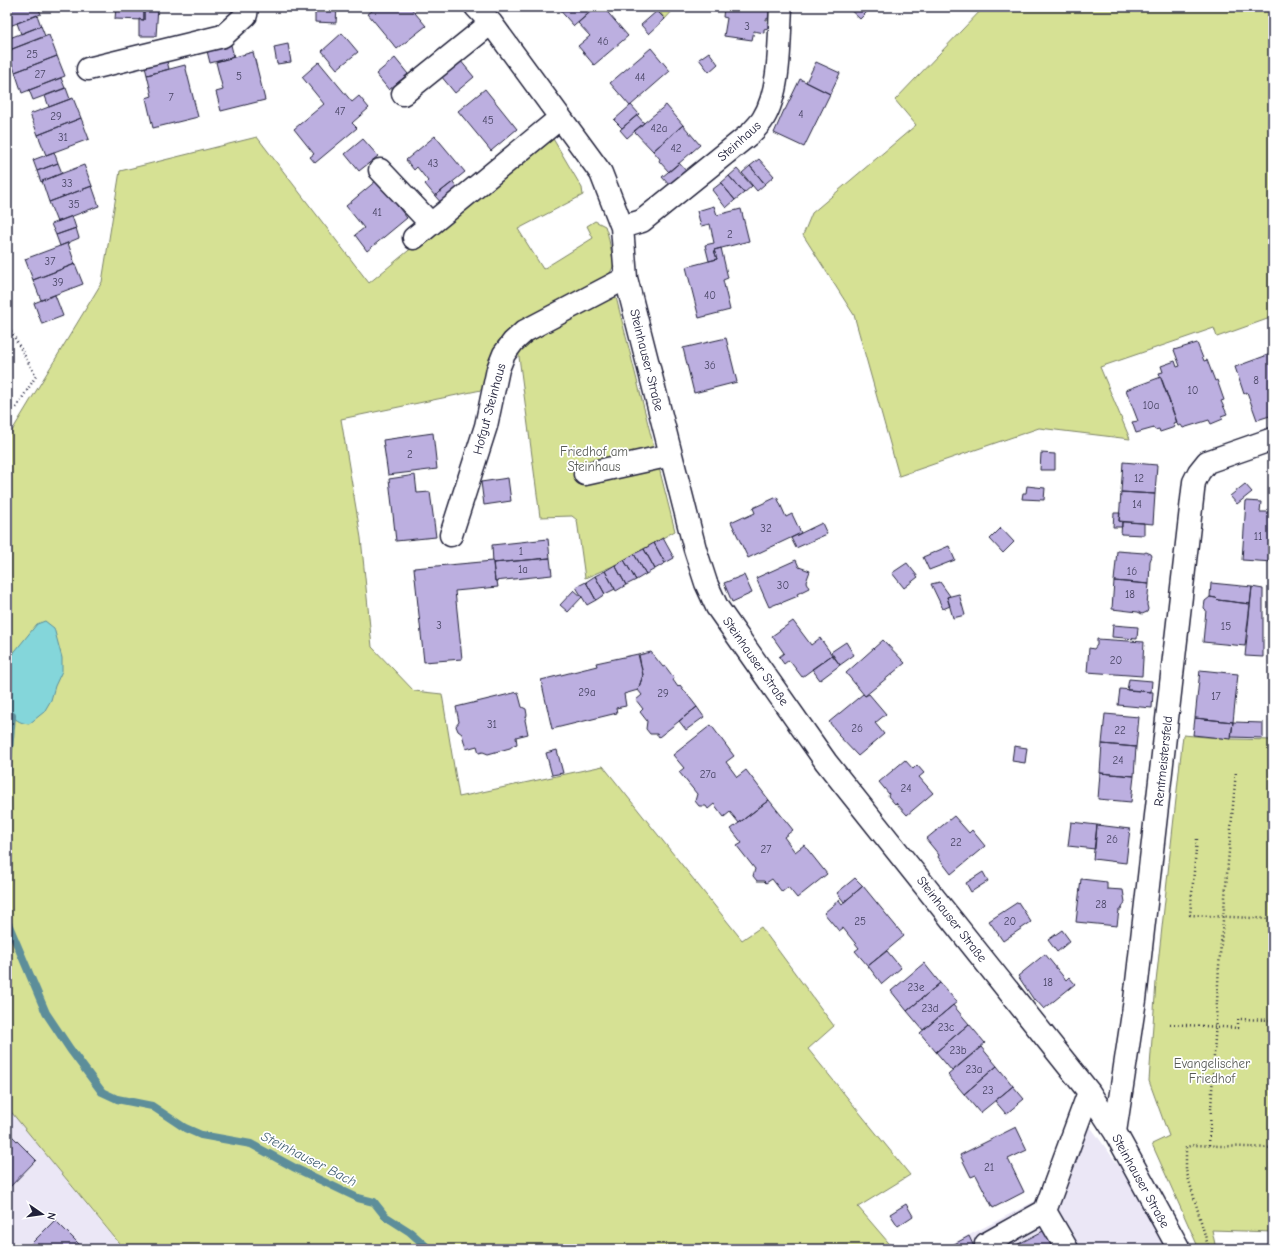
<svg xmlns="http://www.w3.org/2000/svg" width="1280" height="1256" font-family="'Comic Neue',sans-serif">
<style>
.built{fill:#ebe7f6}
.green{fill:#d6e194;stroke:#7c8268}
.water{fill:#84d6da;stroke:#5d8e9a}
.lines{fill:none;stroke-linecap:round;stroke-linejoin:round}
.stream{stroke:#5d8e9a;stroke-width:8}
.building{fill:#bcafe0;stroke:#22223b}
.minor-casing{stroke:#22223b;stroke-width:25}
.path{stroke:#22223b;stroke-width:2.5;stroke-dasharray:1 3;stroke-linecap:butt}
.minor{stroke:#fff;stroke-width:22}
.labels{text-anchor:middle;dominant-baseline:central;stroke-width:3.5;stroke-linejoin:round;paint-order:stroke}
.number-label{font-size:11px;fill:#484564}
.street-label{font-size:13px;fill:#22223b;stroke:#fff}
.park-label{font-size:13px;fill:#585b56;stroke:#fff}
.water-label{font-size:14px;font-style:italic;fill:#446173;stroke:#fff}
</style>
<rect width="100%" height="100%" fill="#fff"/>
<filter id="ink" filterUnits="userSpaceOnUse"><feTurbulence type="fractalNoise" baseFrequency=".025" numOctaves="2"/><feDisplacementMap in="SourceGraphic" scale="8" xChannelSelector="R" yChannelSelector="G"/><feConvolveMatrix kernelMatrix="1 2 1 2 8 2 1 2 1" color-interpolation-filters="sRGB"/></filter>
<g filter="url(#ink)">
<!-- built -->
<path class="built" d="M7,1107L116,1241L124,1249H7Z
M1076,1107L1124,1173L1164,1242L1150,1249H942L1039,1199Z"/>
<!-- green -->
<path class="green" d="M656,7H676L665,19Z
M984,7H1273V317L1217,337L1214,328L1100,367L1130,439L1039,428L899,476L854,315L803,235L812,213L916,125L895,100Z
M257,137L369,283L542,141L552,137L582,188L583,195L518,229L543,269L593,238L587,226L595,221L605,226L608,235L614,265L610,273L498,341L486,389L341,419L361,538L372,647L414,691L442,694L459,797L603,766L742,940L761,927L834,1026L808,1049L910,1175L858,1207L894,1249H124L7,1107V439L102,282L120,171Z
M615,293L675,531L613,566L585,578L577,520L572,516L540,517L518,349Z
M1183,735L1231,739L1273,740V1232L1212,1230L1216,1249H1199L1152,1144L1169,1136L1149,1081L1156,982Z"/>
<!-- water -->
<path class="water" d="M45,621L54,628L62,658V671L55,686L51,700L44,712L29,724C17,723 17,718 7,715V661L37,624Z"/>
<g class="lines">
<!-- stream -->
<path class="stream" d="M7,774L12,716
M7,921L46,1013L70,1049L102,1092L117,1099L152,1106L185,1128L201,1135L251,1144L295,1168L358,1198L374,1202L385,1216L410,1232L429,1249"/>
</g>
<!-- building -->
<path class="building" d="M7,7H38L41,14L7,27Z
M116,7H144V20L115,19Z
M144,7H158L156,36H139V19L144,20Z
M228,7H240V10H228Z
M282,7H337L336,23L315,22V9Z
M377,7H410L426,26L397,49L368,14Z
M557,7H596L574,26Z
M596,7H603L628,36L594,65L578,46L590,36L578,23Z
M724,7H770L768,19H766V21L768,23V28L764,29V33L754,31L752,40L724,36L727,18L723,17Z
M847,7H872L860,19Z
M657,11L665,19L649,34L641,25Z
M37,15L41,26L21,34L17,23Z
M41,26L45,36L7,51V39Z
M342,33L358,52L337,69L322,51Z
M49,35L57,56L15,72L7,51Z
M230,41L234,57L210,63L206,47Z
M288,44L291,62L277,64L274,47Z
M651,48L670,71L630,106L610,83Z
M253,52L265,100L221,111L216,92L223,90L216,62Z
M709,52L718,64L709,72L699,59Z
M57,56L65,76L22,93L15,72Z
M166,57L169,69L147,75L144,63Z
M395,58L408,74L389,90L376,74Z
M460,60L474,77L455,93L441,76Z
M319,62L352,102L359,96L369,108L352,123L357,128L315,163L310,157L314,154L294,129L324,104L302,77Z
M816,62L840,73L830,94L806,82Z
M185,65L198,117L153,128L146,98L152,96L147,75Z
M61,78L65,88L33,100L29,90Z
M800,79L830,94L804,147L774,133L784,110H785Z
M66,88L70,99L49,107L45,96Z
M485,89L517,129L491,151L458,111Z
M73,98L81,118L38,135L30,114Z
M631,105L639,114L622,128L614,120Z
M666,105L683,125L653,151L634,131Z
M637,115L644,123L627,138L620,130Z
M81,118L89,139L46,155L38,135Z
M683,125L700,145L669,172L659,161L660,159L653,151Z
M435,136L465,172L435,196L425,184L428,181L417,167L414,170L406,160Z
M363,139L378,156L359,171L345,154Z
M54,152L58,163L37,171L33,160Z
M759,159L774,176L765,184L750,166Z
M58,163L62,173L41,182L37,171Z
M679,163L687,172L670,186L662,177Z
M84,165L92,186L49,202L42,181Z
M750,166L765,184L757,191L742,173Z
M737,169L752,186L744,193L729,176Z
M729,176L744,193L735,200L721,183Z
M377,180L407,218L367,251L355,235L364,228L346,206Z
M453,182L460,191L443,205L435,196Z
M721,183L735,200L726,208L712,190Z
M92,186L99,206L57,222L49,202Z
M714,206L717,215L741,209L749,241L714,250L717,259L709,261L705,245L714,243L710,224L701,226L697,211Z
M72,216L76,228L56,235L51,224Z
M76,228L79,238L60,246L56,235Z
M68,243L75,264L33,280L25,259Z
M721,248L728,278L723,280L730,310L699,318L686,267L717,259L714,250Z
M75,264L83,284L41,300L33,280Z
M55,295L63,316L42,324L34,303Z
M726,338L737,382L694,393L683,348Z
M1197,343L1204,361L1207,360L1215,381L1217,380L1224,400L1221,401L1227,414L1221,416L1223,419L1211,424L1209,420L1183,428L1181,425L1178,426L1159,373L1163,372L1161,366L1175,361L1177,367L1180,366L1174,350Z
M1273,353V415L1257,420L1247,392L1244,394L1235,367Z
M1161,377L1177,422L1173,423L1175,427L1160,432L1159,429L1155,430L1154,428L1136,433L1132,422L1138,421L1126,390Z
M433,433L437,469L388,475L383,440Z
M1041,453L1055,454V470H1040Z
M1123,462L1157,465L1155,494L1121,492Z
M415,475L417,493L430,492L436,537L396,541L389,479Z
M508,478L511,501L484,505L481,482Z
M1245,484L1252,492L1237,504L1230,496Z
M1027,486L1045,488L1044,500L1022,499L1023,493H1026Z
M1121,492L1155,494L1153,524L1119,521Z
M777,497L786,517L792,514L801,533L748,558L731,522L744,516V518L755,513L753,508Z
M1246,501L1261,502L1260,512H1273V562L1242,560Z
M1114,513H1120L1119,521L1122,522V527H1113Z
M1122,522L1144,523V535L1121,534Z
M822,523L827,534L796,548L791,538Z
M1001,528L1014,542L1003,553L990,539Z
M663,538L674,558L665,563L654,543Z
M548,539L550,558L493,563L492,545Z
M654,543L665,563L655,569L644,549Z
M949,546L955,560L929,570L923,557Z
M644,549L655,569L646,574L634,554Z
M1117,551L1144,553L1146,552L1151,554L1152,556L1150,561L1149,584L1114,581Z
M634,554L646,574L636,580L624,560Z
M550,558L552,575L495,581L493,563Z
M624,560L636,580L626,585L615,565Z
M796,560L799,567L810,571L806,582L809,588L797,594L798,596L781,603V602L769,607L756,578Z
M493,561L495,581H497L498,587L455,591L462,659L424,662L414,568Z
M907,563L918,577L904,588L892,573Z
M615,565L626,585L616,591L605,571Z
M605,571L615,589L605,594L595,576Z
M744,575L752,593L732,602L724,583Z
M595,576L605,594L596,600L586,582Z
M1114,581L1149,584L1147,605L1148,609L1147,612L1142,614L1138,612L1112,609Z
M586,582L596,600L587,605L576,587Z
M940,582L950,596L947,597L950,606L943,609L931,584Z
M1211,583L1252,587L1250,604L1218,600L1216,598L1210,597Z
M1252,587L1263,589V657L1245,656Z
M574,590L582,597L568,612L560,605Z
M959,594L965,615L953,618L947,597Z
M1210,597L1216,598L1218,600L1250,604L1245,646L1203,642L1206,610L1204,608L1205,601Z
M793,621L811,645L820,638L832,655L802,677L789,660L784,664L779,657L784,653L772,636Z
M1113,625L1138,627L1137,639L1112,637Z
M1097,639L1144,642L1142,676L1087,672L1089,648L1094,649L1097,645Z
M883,640L905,663L865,696L846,673Z
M846,642L854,655L840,665L831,652Z
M651,652L663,667L665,666L674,678L673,680L678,687L680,685L697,707L659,737L657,734H650L646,729L647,721L640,712L643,709L636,700L642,695L638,690L643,675L639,655Z
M638,654L643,675L638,690L624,694L626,706L616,708L617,713L552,729L541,680L597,666L596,663Z
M832,655L840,665L820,680L812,669Z
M1200,670L1238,674L1233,722L1195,718Z
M1129,679L1152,681L1151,692L1127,690Z
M1120,689L1153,692L1152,708L1118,705Z
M518,692L522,707L526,709L527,715L525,720L528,734L516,737L517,744L514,745L510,748L488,754L483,752L479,753L477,746L466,749L462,734L458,731L456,726L459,722L456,707Z
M863,694L865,696L869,694L886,714L875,723L884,734L858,756L838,735L839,734L829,722Z
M697,707L704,717L686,730L679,721Z
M1105,714L1139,717L1136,747L1102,744Z
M1195,718L1233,722L1231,739L1193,735Z
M1233,722L1263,723V738L1231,737Z
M711,725L734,756L726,762L737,777L746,770L769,800L739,823L730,812L724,817L714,804L708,809L706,806H699L695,801L697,794L679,772L684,768L673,755Z
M1102,744L1136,747L1134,776L1100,773Z
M1014,746L1027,748L1025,763L1012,761Z
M557,750L563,773L552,775L546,753Z
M905,760L913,769L917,765L924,773L919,777L933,793L907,815L896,803L895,804L888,796L889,794L879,782Z
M1100,773L1134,776L1131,802L1098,799Z
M769,800L793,830L784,837L795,852L804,845L827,874L797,898L788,887L782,892L772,879L766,883L764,881H757L753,876L755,869L737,846L742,843L731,829Z
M954,816L969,833L972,830L985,846L951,874L938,857L939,855L926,839Z
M1071,822L1097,825L1095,849L1068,846Z
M1097,825L1130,829L1126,863L1093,859Z
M983,872L988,881L971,892L966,883Z
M855,878L863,886L844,902L837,893Z
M1081,879L1107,882V889L1123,890L1125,902L1121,910H1119L1117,926L1076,922Z
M863,886L904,936L868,966L855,951L859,948L843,928L839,931L824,913L839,900L842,904Z
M1018,902L1031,922L1003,941L989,921Z
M1062,930L1070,941L1057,952L1048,940Z
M887,951L901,968L882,984L868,966Z
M1045,954L1066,980L1069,977L1075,984L1044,1009L1035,999L1034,1000L1018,976Z
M924,963L940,983L907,1011L891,991Z
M940,983L957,1002L923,1030L907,1011Z
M953,1005L969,1024L936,1052L920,1033Z
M969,1024L985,1043L952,1071L936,1052Z
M981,1047L997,1066L964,1094L948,1075Z
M997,1066L1013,1086L980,1113L964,1094Z
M1013,1086L1024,1099L1006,1114L995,1101Z
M1016,1127L1027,1150L1008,1159L1024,1192L993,1208L976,1175L971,1177L960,1155Z
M7,1131L36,1160L7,1190Z
M906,1204L913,1216L898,1226L890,1214Z
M55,1220L84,1249H26Z
M1045,1230L1054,1249H1009Z
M969,1236L975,1249H947V1248Z"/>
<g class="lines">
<defs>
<path id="minor" d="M476,7L491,23L601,173L622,227L626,278L695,549L706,583L717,607L826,762L1089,1092L1115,1132L1179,1249
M88,69L223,36L246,15L247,7
M403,94L491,23
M380,170L431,224
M622,227L642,221L751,133C755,129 760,124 763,119C781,90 779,40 781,7
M414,238L560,118
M585,474L671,455
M451,535L486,426L498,369L504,354L513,342L525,331L626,278
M1115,1132L1135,1000L1194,482L1199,472L1207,462L1273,439
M986,1244L1045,1211
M1067,1249L1045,1211L1089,1092"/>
</defs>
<!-- minor casing -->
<use href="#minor" class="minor-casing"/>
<!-- path -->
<path class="path" d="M7,324L36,376L16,408
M1197,839L1190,915L1273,919
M1170,1024L1238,1028V1019L1273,1020
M1209,1145L1219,966L1236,771
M1209,1249L1186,1170V1147L1194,1145L1273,1148"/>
<!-- minor -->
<use href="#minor" class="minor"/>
</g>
</g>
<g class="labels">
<!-- number labels -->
<g class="number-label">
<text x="747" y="26">3</text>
<text x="603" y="41">46</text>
<text x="32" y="54">25</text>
<text x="40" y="74">27</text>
<text x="239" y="76">5</text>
<text x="640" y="77">44</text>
<text x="171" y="97">7</text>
<text x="340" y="111">47</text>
<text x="801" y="114">4</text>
<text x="56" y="116">29</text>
<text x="488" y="120">45</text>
<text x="659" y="128">42a</text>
<text x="63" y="137">31</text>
<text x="676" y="148">42</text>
<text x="433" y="163">43</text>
<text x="67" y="183">33</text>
<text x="74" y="204">35</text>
<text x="377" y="212">41</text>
<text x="730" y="234">2</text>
<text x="50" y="261">37</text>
<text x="58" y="282">39</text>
<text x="710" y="295">40</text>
<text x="710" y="365">36</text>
<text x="1256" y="380">8</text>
<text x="1193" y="390">10</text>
<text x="1151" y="405">10a</text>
<text x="410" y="454">2</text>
<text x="1139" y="478">12</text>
<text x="1137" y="504">14</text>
<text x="766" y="528">32</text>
<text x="1258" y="536">11</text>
<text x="521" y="551">1</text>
<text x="523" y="569">1a</text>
<text x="1132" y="571">16</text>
<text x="783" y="585">30</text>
<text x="1130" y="594">18</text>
<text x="439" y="625">3</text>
<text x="1226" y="626">15</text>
<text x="1116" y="660">20</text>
<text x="587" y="692">29a</text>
<text x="663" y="693">29</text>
<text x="1216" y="696">17</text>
<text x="492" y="724">31</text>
<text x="857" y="728">26</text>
<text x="1120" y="730">22</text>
<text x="1118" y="760">24</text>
<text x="708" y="774">27a</text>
<text x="906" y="788">24</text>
<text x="1112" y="839">26</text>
<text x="956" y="842">22</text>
<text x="766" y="849">27</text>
<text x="1101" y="904">28</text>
<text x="860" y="921">25</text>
<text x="1010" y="921">20</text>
<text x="1048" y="982">18</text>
<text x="916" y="987">23e</text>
<text x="930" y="1008">23d</text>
<text x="946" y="1027">23c</text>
<text x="958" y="1050">23b</text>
<text x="974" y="1069">23a</text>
<text x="988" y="1090">23</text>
<text x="989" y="1167">21</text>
</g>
<!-- street labels -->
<g class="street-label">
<text transform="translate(739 141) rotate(-42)">Steinhaus</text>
<text transform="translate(647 360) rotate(76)">Steinhauser Straße</text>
<text transform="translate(489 409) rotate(-75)">Hofgut Steinhaus</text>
<text transform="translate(756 661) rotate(55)">Steinhauser Straße</text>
<text transform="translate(1163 761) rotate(-84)">Rentmeistersfeld</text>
<text transform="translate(952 919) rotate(52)">Steinhauser Straße</text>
<text transform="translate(1141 1181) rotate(61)">Steinhauser Straße</text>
</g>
<!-- park labels -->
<g class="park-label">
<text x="594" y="451">Friedhof am<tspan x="594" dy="15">Steinhaus</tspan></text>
<text x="1212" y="1063">Evangelischer<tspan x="1212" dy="15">Friedhof</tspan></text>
</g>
<!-- water labels -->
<g class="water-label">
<text transform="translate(309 1159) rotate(27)">Steinhauser Bach</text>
</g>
</g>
<!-- margin -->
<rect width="1280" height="1256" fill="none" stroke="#fff" stroke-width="24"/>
<rect x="12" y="12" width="1256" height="1232" fill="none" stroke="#22223b" stroke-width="1.5" filter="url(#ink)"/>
<!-- north arrow -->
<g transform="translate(42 1214) rotate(103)" stroke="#ffffff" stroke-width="3" paint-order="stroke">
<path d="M0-3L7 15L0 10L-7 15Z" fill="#22223b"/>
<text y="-6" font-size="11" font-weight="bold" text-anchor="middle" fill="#22223b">N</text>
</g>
</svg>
